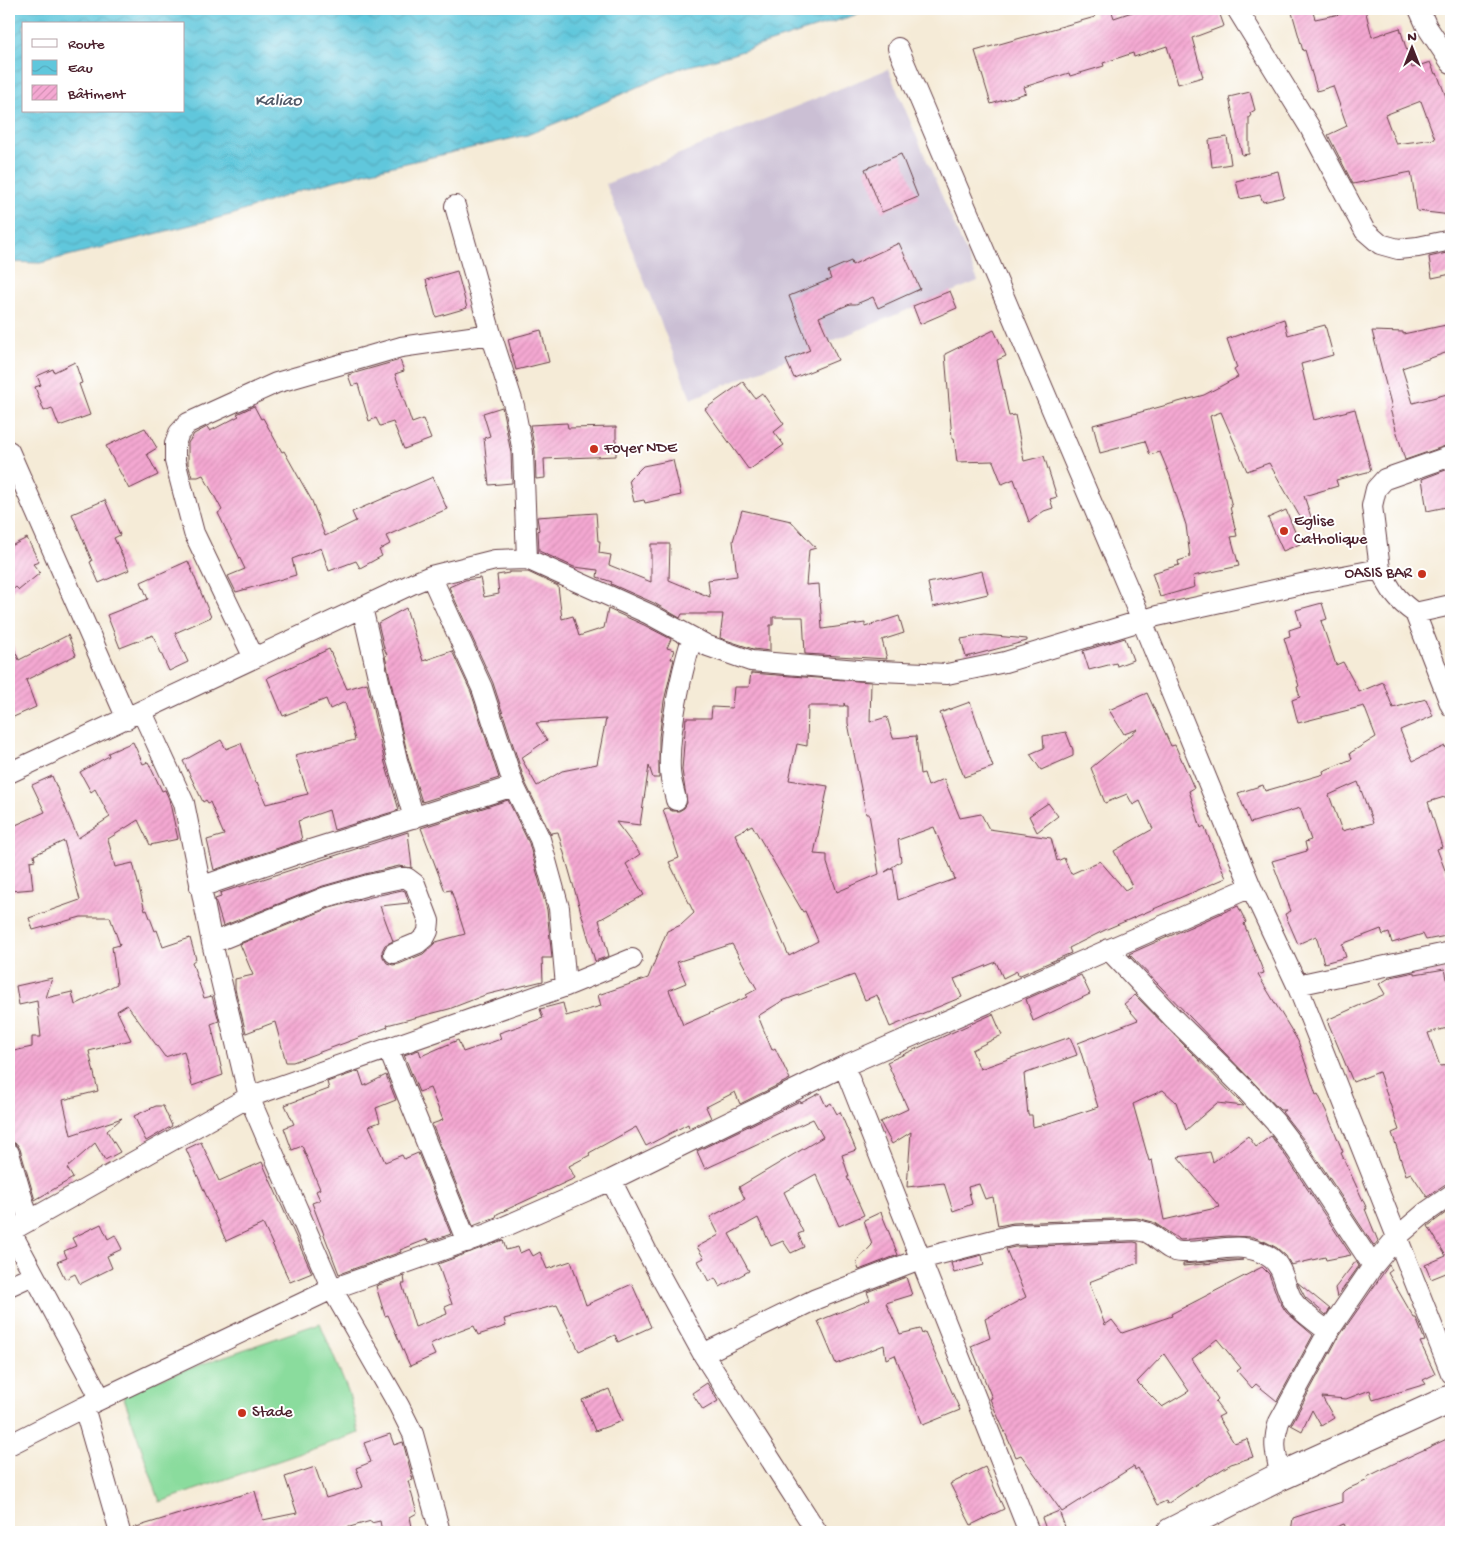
<svg xmlns="http://www.w3.org/2000/svg" width="1460" height="1541" font-family="'Gochi Hand',sans-serif">
<style>
.industrial{fill:#cbbfd4}
.grass{fill:#8adc9d;stroke:#6a7e64}
.water{fill:url(#water-waves);stroke:#557384;fill-rule:evenodd}
.building{fill:url(#building-hatch);fill-rule:evenodd}
.lines{fill:none;stroke-linecap:round;stroke-linejoin:round}
.street-casing{stroke:#643e45;stroke-width:22}
.secondary-casing{stroke:#643e45;stroke-width:30}
.street{stroke:#fff;stroke-width:20}
.secondary{stroke:#fff;stroke-width:28}
.poi-dot{fill:#c8321e;stroke:#fff;stroke-width:2}
.labels{text-anchor:middle;dominant-baseline:central;stroke-width:4;stroke-linejoin:round;paint-order:stroke}
.poi-label{font-size:16px;fill:#4a1f2b;stroke:#fff;text-anchor:start}
.water-label{font-size:18px;font-style:italic;fill:#525a69;stroke:#fff}
</style>
<defs>
<pattern id="water-waves" width="16" height="10" patternUnits="userSpaceOnUse" patternTransform="scale(1.25)"><rect width="16" height="10" fill="#60c7dc"/><path d="M0 5q4-4 8 0t8 0" fill="none" stroke="#55aabd"/></pattern>
<pattern id="building-hatch" width="6" height="6" patternUnits="userSpaceOnUse" patternTransform="scale(1.25)"><rect width="6" height="6" fill="#f4a8d2"/><path d="M-1 1l2-2M0 6l6-6M5 7l2-2" fill="none" stroke="#d390b4"/></pattern>
</defs>
<rect width="100%" height="100%" fill="#fff"/>
<filter id="ink" filterUnits="userSpaceOnUse"><feTurbulence type="fractalNoise" baseFrequency=".02" numOctaves="2"/><feDisplacementMap in="SourceGraphic" scale="10" xChannelSelector="R" yChannelSelector="G"/><feConvolveMatrix kernelMatrix="1 2 1 2 8 2 1 2 1" color-interpolation-filters="sRGB"/></filter>
<filter id="wash" filterUnits="userSpaceOnUse"><feTurbulence type="fractalNoise" baseFrequency=".0096" numOctaves="4" result="noise"/><feDisplacementMap in="SourceGraphic" scale="20" xChannelSelector="R" yChannelSelector="G"/><feGaussianBlur stdDeviation="1.12" result="paint"/><feColorMatrix in="noise" values="0 0 0 0 0 0 0 0 0 0 0 0 0 0 0 0 0 1.4 0 .05"/><feComposite in="paint" operator="in"/></filter>
<g filter="url(#wash)">
<rect width="100%" height="100%" fill="#f5ebd7"/>
<!-- industrial -->
<path class="industrial" d="M888,69L978,281L691,399L606,184Z"/>
<!-- grass -->
<path class="grass" d="M320,1323L349,1394L359,1433L160,1502L122,1392Z"/>
<!-- water -->
<path class="water" d="M9,9H867L855,15L730,55L678,69L578,114L527,135L367,172L304,189L234,214L40,263L9,262ZM24,24H184V111H24Z"/>
<g id="blocks">
<!-- building -->
<path class="building" d="M1093,9H1111L1114,18L1141,9H1218L1224,26L1192,38L1203,77L1178,84L1167,46L1134,57L1133,53L1103,63L1104,66L1070,76L1069,73L1024,87L1026,93L991,104L975,51L1095,17Z
M1291,9H1312L1315,19L1365,9L1372,37L1400,28L1412,68L1430,62L1435,74L1437,73L1451,110V215L1417,211L1411,172L1353,184L1328,135L1347,126L1333,86L1317,91L1305,50L1303,51ZM1421,101L1435,139L1396,144L1385,115Z
M1250,92L1255,110L1250,113L1251,117H1249V154L1242,155L1229,97Z
M1227,137L1231,164L1212,167L1209,140Z
M901,154L918,197L882,212L865,169Z
M1278,171L1284,197L1263,202L1260,195L1240,199L1236,181Z
M899,243L920,289L878,308L873,297L856,304H850L819,317L838,360L794,378L786,360L810,350L789,296L831,279L828,271L851,261L852,265Z
M1451,252V274L1432,278L1429,257Z
M457,271L467,308L436,317L426,280Z
M950,291L957,308L920,324L913,306Z
M1284,319L1288,335L1325,325L1333,355L1301,364L1314,420L1355,409L1371,471L1336,480L1338,486L1304,496L1314,526L1307,529L1269,463L1247,471L1221,412L1210,416L1232,507H1230L1237,536L1231,537L1239,566L1193,576L1195,587L1160,597L1152,573L1179,565L1178,561L1190,557L1186,525L1170,476L1160,452L1150,455L1145,441L1100,453L1093,425L1204,395L1238,377L1234,370L1237,368L1227,339Z
M1451,324V351L1402,368L1413,403L1451,393V444L1405,460L1390,409L1392,408L1372,331L1403,332V334Z
M541,330L549,362L516,370L508,339Z
M994,330L1006,356L997,360L1009,416L1015,415L1024,461L1044,456L1057,497L1050,499L1053,508L1044,511L1029,522L1014,479L1002,484L993,461L957,462L954,438H952L945,354Z
M400,360L404,371L395,374L412,423L423,419L431,439L404,449L393,422L380,426L376,418L369,421L358,384L352,386L348,375Z
M75,362L82,383L79,384L90,415L59,426L52,408L44,411L35,387L41,385L37,376L53,369L54,372Z
M743,382L755,398L762,393L784,424L774,432L784,445L749,470L705,409Z
M254,406L261,419L263,418L282,452L284,451L312,501L325,536L356,521L352,512L433,477L447,509L386,536L390,544L379,550L382,556L360,568L356,561L329,571L321,548L292,559L296,575L236,592L228,576L245,569L218,513L222,510L203,475L198,477H192L188,464V443L194,434L207,427L210,431L239,416L237,414Z
M502,407L511,453L512,483L489,485L484,438L490,436L483,413Z
M567,423L568,428L616,427V456L544,459L545,478L536,479L535,451L530,425Z
M145,428L157,448L147,454L158,475L129,489L106,446Z
M673,460L681,495L645,503L644,500L634,502L629,480L643,466Z
M1451,468V506L1427,511L1422,479Z
M105,500L120,535L114,538L129,570L99,583L90,562L92,561L72,514Z
M742,510L791,521L816,548L809,550L806,585L819,584L822,629L865,623V627L899,616L904,633L882,640L887,659L805,654L803,617H773V625H770V651L753,649L720,638L723,614H682L680,618L654,603L611,584L612,582L597,577L598,570L574,567L539,551L538,531L539,530L537,517L596,513L598,541H600L599,553L611,555L609,565L651,582V544H670L669,580L710,597L708,580L737,576L733,541Z
M1286,510L1300,544L1283,551L1268,518Z
M27,538L39,562L33,564L40,573L19,590L16,587L9,593V547Z
M188,561L211,617L175,633L188,662L169,671L153,635L120,648L107,615L148,599L141,582Z
M982,571L988,594L933,607L928,583Z
M509,572H528L558,586L562,619L573,616L579,636L604,628L608,609L644,625L671,639L667,648L674,650L671,659H674L664,701L659,737V778H653L649,766L640,825L616,822L640,854L626,864L644,895L599,920L609,956L595,961L558,832L551,833V835L525,782L493,683L449,587L465,580L480,578L484,597L499,594L497,575L509,573ZM606,719L597,764L562,771L537,786L521,758L547,740L536,723Z
M1322,603L1327,619L1321,621L1336,665L1343,662L1359,692L1383,682L1393,708L1426,699L1433,716L1400,730L1413,761L1445,746L1451,761V795L1428,802L1442,847L1437,849L1451,886V935L1426,940L1423,934L1392,943L1389,933L1383,935L1381,929L1342,944L1346,957L1324,963L1316,936L1298,944L1285,914L1291,911L1272,861L1307,851L1305,842L1311,840L1300,808L1250,823L1238,793L1263,785L1265,791L1324,774L1323,771L1352,759L1350,753L1376,737L1364,706L1298,723L1292,700L1300,697L1297,687L1299,686L1284,638L1290,636L1289,630L1301,626L1296,610ZM1358,782L1373,823L1342,831L1329,795Z
M406,608L423,661L452,651L471,692L499,778L422,802L408,757L385,656L387,655L384,648L378,623Z
M68,635L76,655L26,680L36,707L9,719V639H10L19,660Z
M985,635L1027,639V641L966,657L961,639Z
M1125,638L1133,660L1117,666L1116,663L1089,670L1083,651Z
M329,649L347,689L367,683L385,763L399,810L334,830L329,810L298,821L302,840L214,870L207,840L224,835L210,802L208,803L206,800L203,802L183,761L221,740L226,749L241,743L256,783L257,782L266,804L308,794L295,755L355,740L345,702L330,709L326,699L283,716L267,678Z
M751,673L871,682L870,722L887,717L893,738L916,736L920,774L924,773L928,786L944,779L960,818L981,814L989,829L1051,838L1057,861L1064,858L1071,874L1100,861L1125,890L1132,886L1114,851L1153,829L1140,801L1133,805L1127,794L1105,803L1091,768L1138,729L1124,734L1109,710L1147,693L1171,746L1175,745L1194,788L1189,791L1201,828L1204,826L1226,878L1107,929L1069,948L1071,953L1018,976L1017,971L1003,978L996,962L954,979L962,997L890,1027L877,995L865,1000L854,975L782,1001L758,1016L772,1050L775,1048L790,1079L740,1104L735,1092L706,1107L711,1118L689,1128L688,1124L646,1146L636,1127L589,1153L590,1155L569,1166L575,1178L497,1214L496,1217L473,1226L432,1124L443,1120L430,1088L419,1092L404,1055L419,1050L421,1056L458,1040L463,1052L501,1039L499,1033L543,1018L540,1009L563,1003L566,1016L601,1006L598,995L648,978L667,931L681,925L694,913L669,862L679,858L663,809L667,808L672,811H679L684,808L687,803L682,770L686,718H711L712,707L732,708L734,687H749ZM844,703L845,706H848V723L866,814H869L879,874L837,892L827,863V855L814,854L828,786L789,780L797,744L807,746L808,706H844ZM752,825L803,912L805,911L818,941L789,956L735,834ZM934,827L955,879L898,900L893,868L885,872L901,861L898,840ZM732,944L757,989L746,995L747,997L683,1025L669,990L686,983L677,962Z
M970,702L993,767L964,777L940,713Z
M1066,732L1073,750V756L1041,770L1030,754L1044,748L1043,736Z
M133,742L143,764L148,762L162,791L165,790L169,799L178,839L150,845L138,820L108,839L115,867L133,863L145,911L147,910L155,931L157,930L163,947L190,938L196,959L192,962L204,998L212,996L219,1021L211,1024L223,1075L192,1086L184,1051L165,1057L127,1005L117,1011L131,1040L89,1051L98,1091L63,1100L71,1135L122,1118L107,1131L120,1152L105,1160L95,1143L67,1168L73,1178L35,1200L20,1149L17,1144L9,1141V1052L32,1047V1037H41L37,1001L19,1005L16,986L52,978L46,998L72,992L75,1005L117,984L112,947L120,945L110,917H81L33,930L29,918L80,900L64,841L34,855L35,860L30,861L33,889L10,891L9,879V828L45,812L32,785L52,776L78,838L110,817L95,789L91,792L80,772L109,756L108,753Z
M508,800L529,843L547,910L552,958H542L543,981L485,995L449,1009L387,1025L388,1027L293,1062H286L275,1022L246,1033L235,989V979L253,975L240,944L330,908L371,897L402,890L405,891L409,903L380,906L393,941L385,945L382,951L383,957L387,963L393,965L399,964L423,954L436,942L465,934L451,890L445,891L421,828Z
M1048,803L1058,816L1037,832L1029,816Z
M408,832L412,868L399,866L365,874L323,886L223,926L215,899L221,897L220,893Z
M1238,906L1246,922L1244,924L1264,973L1258,975L1298,1041L1316,1095L1318,1094L1327,1113L1343,1152L1341,1153L1367,1209H1365L1378,1241L1374,1246L1307,1144L1282,1112L1285,1110H1280L1129,954Z
M1445,969L1451,997V1027L1428,1033L1440,1066L1451,1065V1183L1444,1185L1427,1197L1411,1173L1406,1175L1392,1133L1399,1130L1379,1072L1353,1082L1327,1020L1385,994L1379,984L1391,977L1415,972V974Z
M1081,975L1090,994L1033,1021L1026,999Z
M1135,995L1244,1106L1217,1103L1186,1130L1176,1102L1163,1090L1133,1104L1149,1161L1152,1160L1164,1220L1220,1207L1178,1157L1210,1152L1213,1162L1248,1136L1256,1147L1271,1136L1287,1158L1351,1255L1326,1260L1325,1257L1291,1265L1286,1256L1277,1248L1266,1242L1253,1237L1227,1236L1180,1240L1153,1222L1137,1218L1013,1223L998,1226L993,1197L985,1199L979,1184L968,1187L972,1204L953,1211L944,1183L907,1187L911,1132L892,1144L880,1122L908,1109L887,1062L993,1014L1002,1035L972,1050L980,1069L1070,1037L1077,1055L1024,1074L1028,1115H1032L1033,1127L1056,1121L1098,1107L1078,1043L1138,1020L1124,1004Z
M359,1071L364,1086L386,1075L396,1100L376,1108L380,1122L369,1126L385,1162L402,1155L404,1159L418,1153L451,1234L429,1242L428,1239L400,1250L401,1252L339,1274L312,1203L320,1200L316,1191L320,1189L302,1146L292,1150L284,1128L294,1124L285,1105L329,1089L327,1082Z
M820,1093L826,1106L831,1103L837,1114L840,1112L856,1150L842,1155L849,1177H847L864,1215L839,1226L816,1174L784,1192L803,1232L798,1234L804,1247L791,1253L783,1241L771,1246L758,1218L729,1234L749,1271L720,1287L715,1278L709,1282L698,1261L704,1258L697,1247L719,1235L710,1217L745,1199L739,1187L823,1137L813,1119L705,1169L697,1151L800,1101L801,1103Z
M156,1106H163L172,1126L146,1141L134,1116Z
M201,1142L219,1181L262,1162L312,1273L290,1282L263,1224L226,1241L186,1149Z
M1451,1209V1271L1431,1279L1425,1265L1446,1256L1428,1226Z
M881,1212L898,1255L859,1270L856,1262L872,1245L864,1220Z
M101,1224L108,1239L115,1235L122,1249L107,1256L112,1268L80,1284L75,1274L65,1279L57,1262L67,1258L64,1251L76,1246L72,1238Z
M503,1240L506,1250L518,1247L520,1253L529,1249L533,1256L540,1252L547,1269L571,1261L586,1305L632,1284L651,1327L618,1342L615,1335L579,1351L557,1305L504,1319L506,1326L478,1335L474,1326L447,1336L430,1344L435,1355L410,1366L388,1315L385,1316L376,1286L404,1276L405,1284H402L415,1327L447,1314L445,1307L452,1304L438,1264Z
M1134,1242L1138,1243V1263L1089,1282L1105,1325L1112,1320L1122,1333L1172,1316L1171,1314L1262,1267L1269,1274L1278,1299L1286,1312L1313,1335L1277,1401L1256,1384L1252,1388L1237,1371L1241,1368L1217,1339L1192,1359L1218,1399L1215,1402L1224,1414L1218,1417L1234,1443L1247,1439L1253,1457L1231,1464L1211,1476L1210,1475L1167,1504L1166,1501L1157,1505L1138,1468L1135,1470L1134,1466L1062,1512L1021,1455L1016,1457L990,1399L992,1398L971,1346L990,1338L985,1319L1026,1297L1006,1249L1015,1247ZM1164,1354L1189,1391L1162,1407L1137,1382Z
M982,1255L984,1265L954,1273L951,1263Z
M1228,1260H1243L1183,1266V1264Z
M1356,1261L1359,1266L1337,1297L1335,1288Z
M1389,1265L1392,1270L1388,1273L1414,1318H1416L1425,1341L1420,1342L1435,1374L1423,1380L1426,1384L1373,1400L1370,1390L1346,1399L1322,1397L1334,1418L1321,1426L1312,1410L1302,1431L1291,1425L1338,1338Z
M906,1277L912,1295L886,1303L900,1334L920,1329L922,1334L925,1332L960,1410L923,1425L895,1355L886,1359L884,1345L836,1364L818,1321L870,1300L867,1292Z
M1297,1282L1330,1309L1326,1315L1305,1297Z
M707,1383L718,1401L703,1410L692,1393Z
M609,1389L622,1421L595,1431L582,1400Z
M390,1434L394,1445L403,1442L413,1480L408,1481L417,1513L410,1517L413,1532H382L380,1521L371,1523V1521L332,1532H133V1528L255,1491L263,1520L297,1513L285,1477L315,1467L326,1498L363,1487L356,1468L371,1462L364,1443Z
M1451,1437V1532H1348L1344,1524L1323,1532H1291L1293,1518L1342,1502V1493L1345,1490L1368,1480L1367,1477L1391,1465Z
M985,1467L1004,1509L971,1525L950,1484Z
M1059,1511L1067,1532H1047L1042,1518Z"/>
</g>
</g>
<g filter="url(#ink)">
<use href="#blocks" fill-opacity="0" stroke="#643e45" stroke-width="1"/>
<g class="lines">
<defs>
<path id="street" d="M1237,9L1309,126L1365,231L1380,244L1398,249L1418,247L1451,240
M1419,9L1427,27L1451,63
M898,48L1142,621L1251,887L1297,985L1451,1373
M455,206L491,334L514,406L523,452L527,559
M9,451L127,719
M1380,569L1372,506L1376,489L1385,479L1451,456
M431,576L482,688L514,786L540,839L559,908L566,986
M362,607L397,760L414,818
M1415,613L1451,605
M254,658L194,533L175,461V444L179,433L188,423L276,383L401,347L491,334
M142,712L184,803L212,943L249,1097L332,1289L399,1406L413,1434L440,1532
M9,773L414,583L431,576L495,560L527,559L649,614L708,646L751,661L858,670L947,674L1005,662L1157,616L1306,583L1380,569C1390,589 1396,600 1415,613L1451,706
M676,800C674,790 670,780 670,770C668,732 681,674 692,638
M200,887L294,855L514,786
M212,943L326,897L368,885L401,878H407L415,884L429,921L428,931L425,937L418,943L394,953
M1108,949L1173,1018L1243,1087L1275,1122L1297,1151L1373,1266
M1297,985L1451,952
M388,1048L467,1242
M844,1066L1029,1532
M9,1153L29,1221
M611,1180L646,1250L703,1354L817,1532
M9,1232L249,1097L566,986L632,959
M11,1232L101,1399
M9,1286L33,1275
M703,1354L816,1299L920,1259L1013,1235L1135,1230C1140,1231 1146,1231 1150,1234C1161,1240 1168,1252 1182,1252C1213,1253 1243,1238 1271,1258C1286,1269 1284,1292 1296,1305C1305,1315 1318,1323 1328,1332
M84,1407L120,1532
M9,1445L84,1407L332,1289L490,1233L611,1180L844,1066L1251,887
M1281,1476C1276,1455 1272,1443 1279,1422L1328,1332L1373,1266L1397,1237L1425,1213L1451,1195"/>
<path id="secondary" d="M1171,1532L1281,1476L1451,1399"/>
</defs>
<!-- street casing -->
<use href="#street" class="street-casing"/>
<!-- secondary casing -->
<use href="#secondary" class="secondary-casing"/>
<!-- street -->
<use href="#street" class="street"/>
<!-- secondary -->
<use href="#secondary" class="secondary"/>
</g>
</g>
<!-- markers -->
<g class="poi-dot">
<circle cx="594" cy="449" r="5"/>
<circle cx="1284" cy="531" r="5"/>
<circle cx="1422" cy="574" r="5"/>
<circle cx="242" cy="1413" r="5"/>
</g>
<g class="labels">
<!-- poi labels -->
<g class="poi-label">
<text x="604" y="449">Foyer NDE</text>
<text x="1294" y="522">Eglise<tspan x="1294" dy="18">Catholique</tspan></text>
<text x="1412" y="574" text-anchor="end">OASIS BAR</text>
<text x="252" y="1413">Stade</text>
</g>
<!-- water labels -->
<g class="water-label">
<text x="278" y="101">Kaliao</text>
</g>
</g>
<!-- margin -->
<rect width="1460" height="1541" fill="none" stroke="#fff" stroke-width="30"/>
<!-- legend -->
<rect x="22" y="22" width="162" height="90" fill="#ffffff" stroke="#b7a5aa"/>
<rect x="32" y="39" width="25" height="8" fill="#ffffff" stroke="#b7a5aa"/>
<text x="68" y="48" font-size="15" fill="#4a1f2b">Route</text>
<rect x="32" y="60" width="25" height="15" fill="url(#water-waves)" stroke="#b7a5aa"/>
<text x="68" y="72" font-size="15" fill="#4a1f2b">Eau</text>
<rect x="32" y="85" width="25" height="15" fill="url(#building-hatch)" stroke="#b7a5aa"/>
<text x="68" y="98" font-size="15" fill="#4a1f2b">Bâtiment</text>
<!-- north arrow -->
<g transform="translate(1412 48)" stroke="#ffffff" stroke-width="4" paint-order="stroke">
<path d="M0-4L9 19L0 12L-9 19Z" fill="#4a1f2b"/>
<text y="-8" font-size="14" font-weight="bold" text-anchor="middle" fill="#4a1f2b">N</text>
</g>
</svg>
